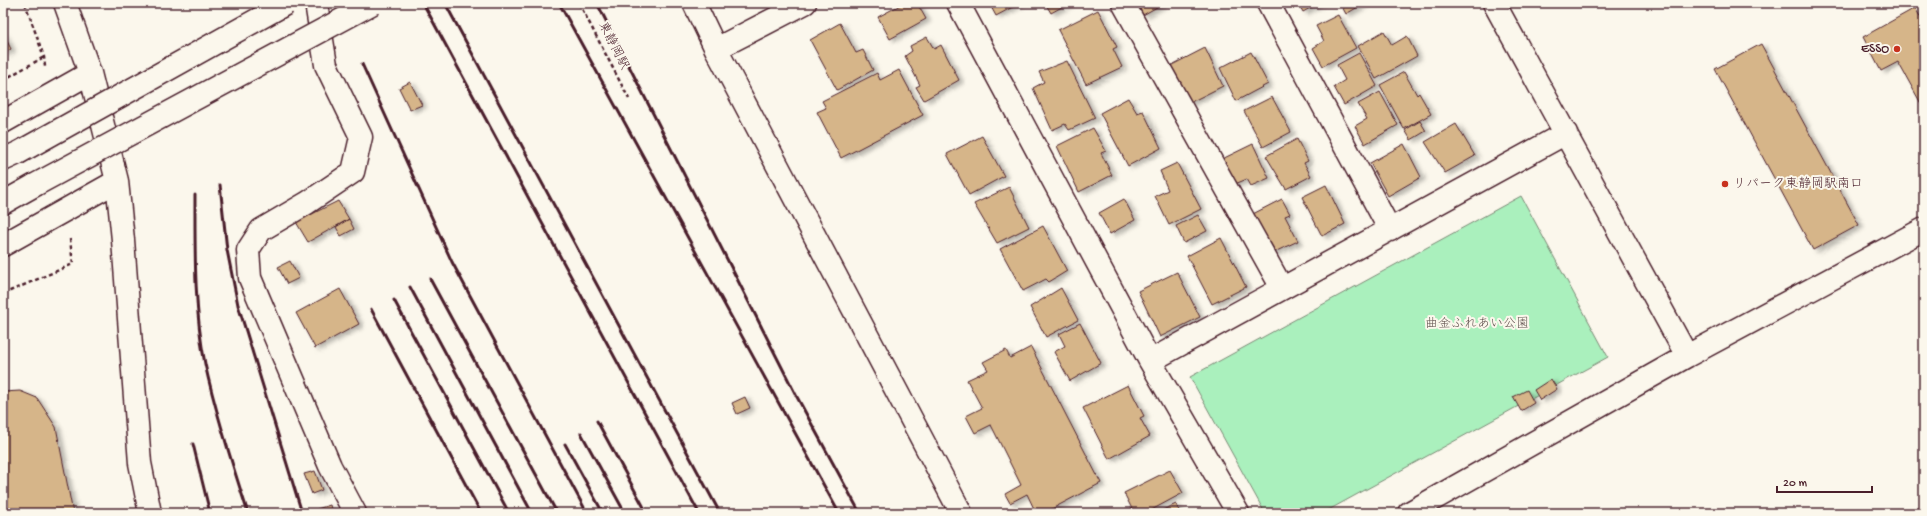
<svg xmlns="http://www.w3.org/2000/svg" width="1927" height="516" font-family="'Gochi Hand','Klee One',sans-serif">
<style>
.green{fill:#aaf0bd;stroke:#7a8874}
.building{fill:#d6b589;stroke:#4a1f2b;filter:url(#shadow)}
.lines{fill:none;stroke-linecap:round;stroke-linejoin:round}
.minor-casing{stroke:#4a1f2b;stroke-width:25}
.path{stroke:#4a1f2b;stroke-width:2.5;stroke-dasharray:4 3;stroke-linecap:butt}
.minor{stroke:#fbf7ec;stroke-width:22}
.rail{stroke:#4a1f2b;stroke-width:3}
.minor-bridge-casing{stroke:#4a1f2b;stroke-width:25;stroke-linecap:butt}
.minor-bridge{stroke:#fbf7ec;stroke-width:22}
.poi-dot{fill:#c8321e;stroke:#fbf7ec;stroke-width:1.5}
.labels{text-anchor:middle;dominant-baseline:central;stroke-width:4;stroke-linejoin:round;paint-order:stroke}
.street-label{font-size:13px;fill:#4a1f2b;stroke:#fbf7ec}
.poi-label{font-size:13px;fill:#4a1f2b;stroke:#fbf7ec;text-anchor:end}
.park-label{font-size:13px;fill:#625350;stroke:#fbf7ec}
</style>
<defs>
<filter id="shadow"><feDropShadow dx="4.5" dy="2.5" stdDeviation="2" flood-color="#0004"/></filter>
</defs>
<rect width="100%" height="100%" fill="#fbf7ec"/>
<filter id="ink" filterUnits="userSpaceOnUse"><feTurbulence type="fractalNoise" baseFrequency=".025" numOctaves="2"/><feDisplacementMap in="SourceGraphic" scale="8" xChannelSelector="R" yChannelSelector="G"/><feConvolveMatrix kernelMatrix="1 2 1 2 8 2 1 2 1" color-interpolation-filters="sRGB"/></filter>
<g filter="url(#ink)">
<!-- green -->
<path class="green" d="M1521,196L1608,357L1323,513H1265L1190,377Z"/>
<!-- building -->
<path class="building" d="M904,3H917L926,19L890,39L878,17Z
M989,3H1020L996,16Z
M1045,3H1069L1051,13Z
M1136,3H1164L1143,15Z
M1298,3H1319L1303,12Z
M1340,3H1365L1346,14Z
M1915,8L1924,23V109L1898,62L1881,71L1863,37Z
M1098,10L1117,47L1113,49L1122,67L1086,84L1058,30Z
M1338,15L1356,48L1323,66L1313,48L1324,41L1316,26Z
M840,23L856,53L863,50L873,70L837,90L810,40Z
M1384,31L1392,45L1407,36L1417,56L1376,79L1358,46Z
M3,33L11,49L3,54Z
M927,37L934,49L941,45L959,80L924,100L916,87L920,85L905,56L912,51L910,46Z
M1761,44L1859,225L1813,250L1715,69Z
M1205,48L1223,86L1187,104L1170,66Z
M1251,52L1268,84L1236,101L1220,68Z
M1359,53L1377,86L1344,105L1334,87L1345,80L1337,65Z
M1067,61L1095,118L1069,130L1065,124L1052,130L1033,88L1044,82L1039,72Z
M899,70L923,115L841,158L817,112L826,108L822,101L877,73L880,80Z
M1404,72L1417,95L1419,93L1431,114L1404,129L1380,85Z
M410,82L422,105L410,110L399,88Z
M1380,92L1398,125L1365,144L1355,126L1367,119L1358,104Z
M1272,97L1291,132L1263,147L1244,111Z
M1128,98L1137,113L1143,111L1161,148L1128,166L1100,113Z
M1420,121L1426,131L1411,140L1405,130Z
M1456,124L1475,156L1445,173L1425,142Z
M1093,128L1106,151L1101,153L1112,175L1079,192L1057,146Z
M982,136L1004,176L969,195L947,154Z
M1297,139L1308,161L1304,163L1311,176L1286,189L1266,156Z
M1253,144L1269,178L1251,186L1247,179L1228,187L1216,162Z
M1404,144L1421,177L1388,196L1370,163Z
M1177,163L1201,209L1169,225L1155,196L1168,190L1160,171Z
M1326,185L1345,224L1322,236L1302,197Z
M1009,187L1029,227L997,243L974,204Z
M1124,199L1135,220L1110,234L1099,213Z
M1282,199L1290,214L1285,216L1298,241L1268,255L1247,217Z
M338,201L349,219L308,242L296,222Z
M1198,215L1207,231L1184,243L1176,226Z
M349,219L354,229L341,236L336,227Z
M1043,226L1067,271L1049,282L1046,279L1023,291L1000,249Z
M1221,238L1246,287L1212,304L1187,256Z
M290,261L299,278L287,284L278,267Z
M1177,272L1200,317L1160,337L1138,291Z
M1061,288L1078,320L1046,337L1030,307Z
M340,289L359,324L315,348L296,313Z
M1080,323L1101,363L1070,381L1054,352L1065,346L1059,334Z
M1031,347L1101,483L1044,513H1036L1027,494L1010,503L1005,494L1021,485L991,425L975,433L966,416L982,408L967,380L988,370L983,362L1006,350L1010,358Z
M1551,379L1557,389L1540,400L1534,390Z
M1128,385L1144,416L1140,418L1150,436L1109,459L1083,408Z
M1527,390L1534,403L1521,411L1513,397Z
M20,391L37,398L56,427L73,513H3V392Z
M745,397L750,408L737,414L732,403Z
M1170,470L1183,493L1146,513H1134L1124,493Z
M315,471L322,490L312,494L304,474Z
M1176,504L1180,513H1156Z
M330,505L332,513H319L317,509Z"/>
<g class="lines">
<defs>
<path id="minor" d="M65,3L90,73L117,181L123,240L140,463L150,513
M316,3L326,65L361,137L353,172L307,203L261,230L248,250L250,278L330,466L355,513
M694,3L716,49L961,513
M958,3L1150,361L1238,513
M1123,3L1282,288
M1268,3L1390,230
M1494,3L1687,356
M716,49L805,3
M3,122L90,73
M3,160L18,153
M3,203L35,185
M3,245L117,181
M1150,361L1566,133
M1409,513L1687,356L1924,229"/>
</defs>
<!-- minor casing -->
<use href="#minor" class="minor-casing"/>
<!-- path -->
<path class="path" d="M25,3L44,57L45,67
M579,3L629,99
M3,80L44,57
M3,294L73,264L70,239"/>
<!-- minor -->
<use href="#minor" class="minor"/>
<!-- rail -->
<path class="rail" d="M423,3L699,513
M445,3L720,513
M559,3L839,513
M597,3L797,397L860,513
M362,64L452,262L587,513
M220,185L227,250L238,305L302,513
M195,195C195,250 194,310 205,364C216,414 232,464 248,513
M430,279L557,513
M410,287L532,513
M394,300L509,513
M371,309L481,513
M597,421L647,513
M581,433L625,513
M193,444L210,513
M565,444L603,513"/>
<defs>
<path id="minor-bridge" d="M18,153L287,3
M35,185L373,3"/>
</defs>
<!-- minor-bridge casing -->
<use href="#minor-bridge" class="minor-bridge-casing"/>
<!-- minor-bridge -->
<use href="#minor-bridge" class="minor-bridge"/>
</g>
</g>
<!-- markers -->
<g class="poi-dot">
<circle cx="1897" cy="49" r="4"/>
<circle cx="1725" cy="184" r="4"/>
</g>
<g class="labels">
<!-- street labels -->
<g class="street-label">
<text transform="translate(613 46) rotate(63)">東静岡駅</text>
</g>
<!-- poi labels -->
<g class="poi-label">
<text x="1889" y="49">ESSO</text>
<text x="1733" y="184" text-anchor="start">リパーク東静岡駅南口</text>
</g>
<!-- park labels -->
<g class="park-label">
<text x="1477" y="324">曲金ふれあい公園</text>
</g>
</g>
<!-- margin -->
<rect width="1927" height="516" fill="none" stroke="#fbf7ec" stroke-width="16"/>
<rect x="8" y="8" width="1911" height="500" fill="none" stroke="#4a1f2b" stroke-width="1.5" filter="url(#ink)"/>
<!-- scale -->
<path d="M1777 486v6h95v-6" fill="none" stroke="#4a1f2b" stroke-width="2"/>
<text x="1783" y="486" font-size="12" fill="#4a1f2b" stroke="#fbf7ec" stroke-width="3" paint-order="stroke">20 m</text>
</svg>
